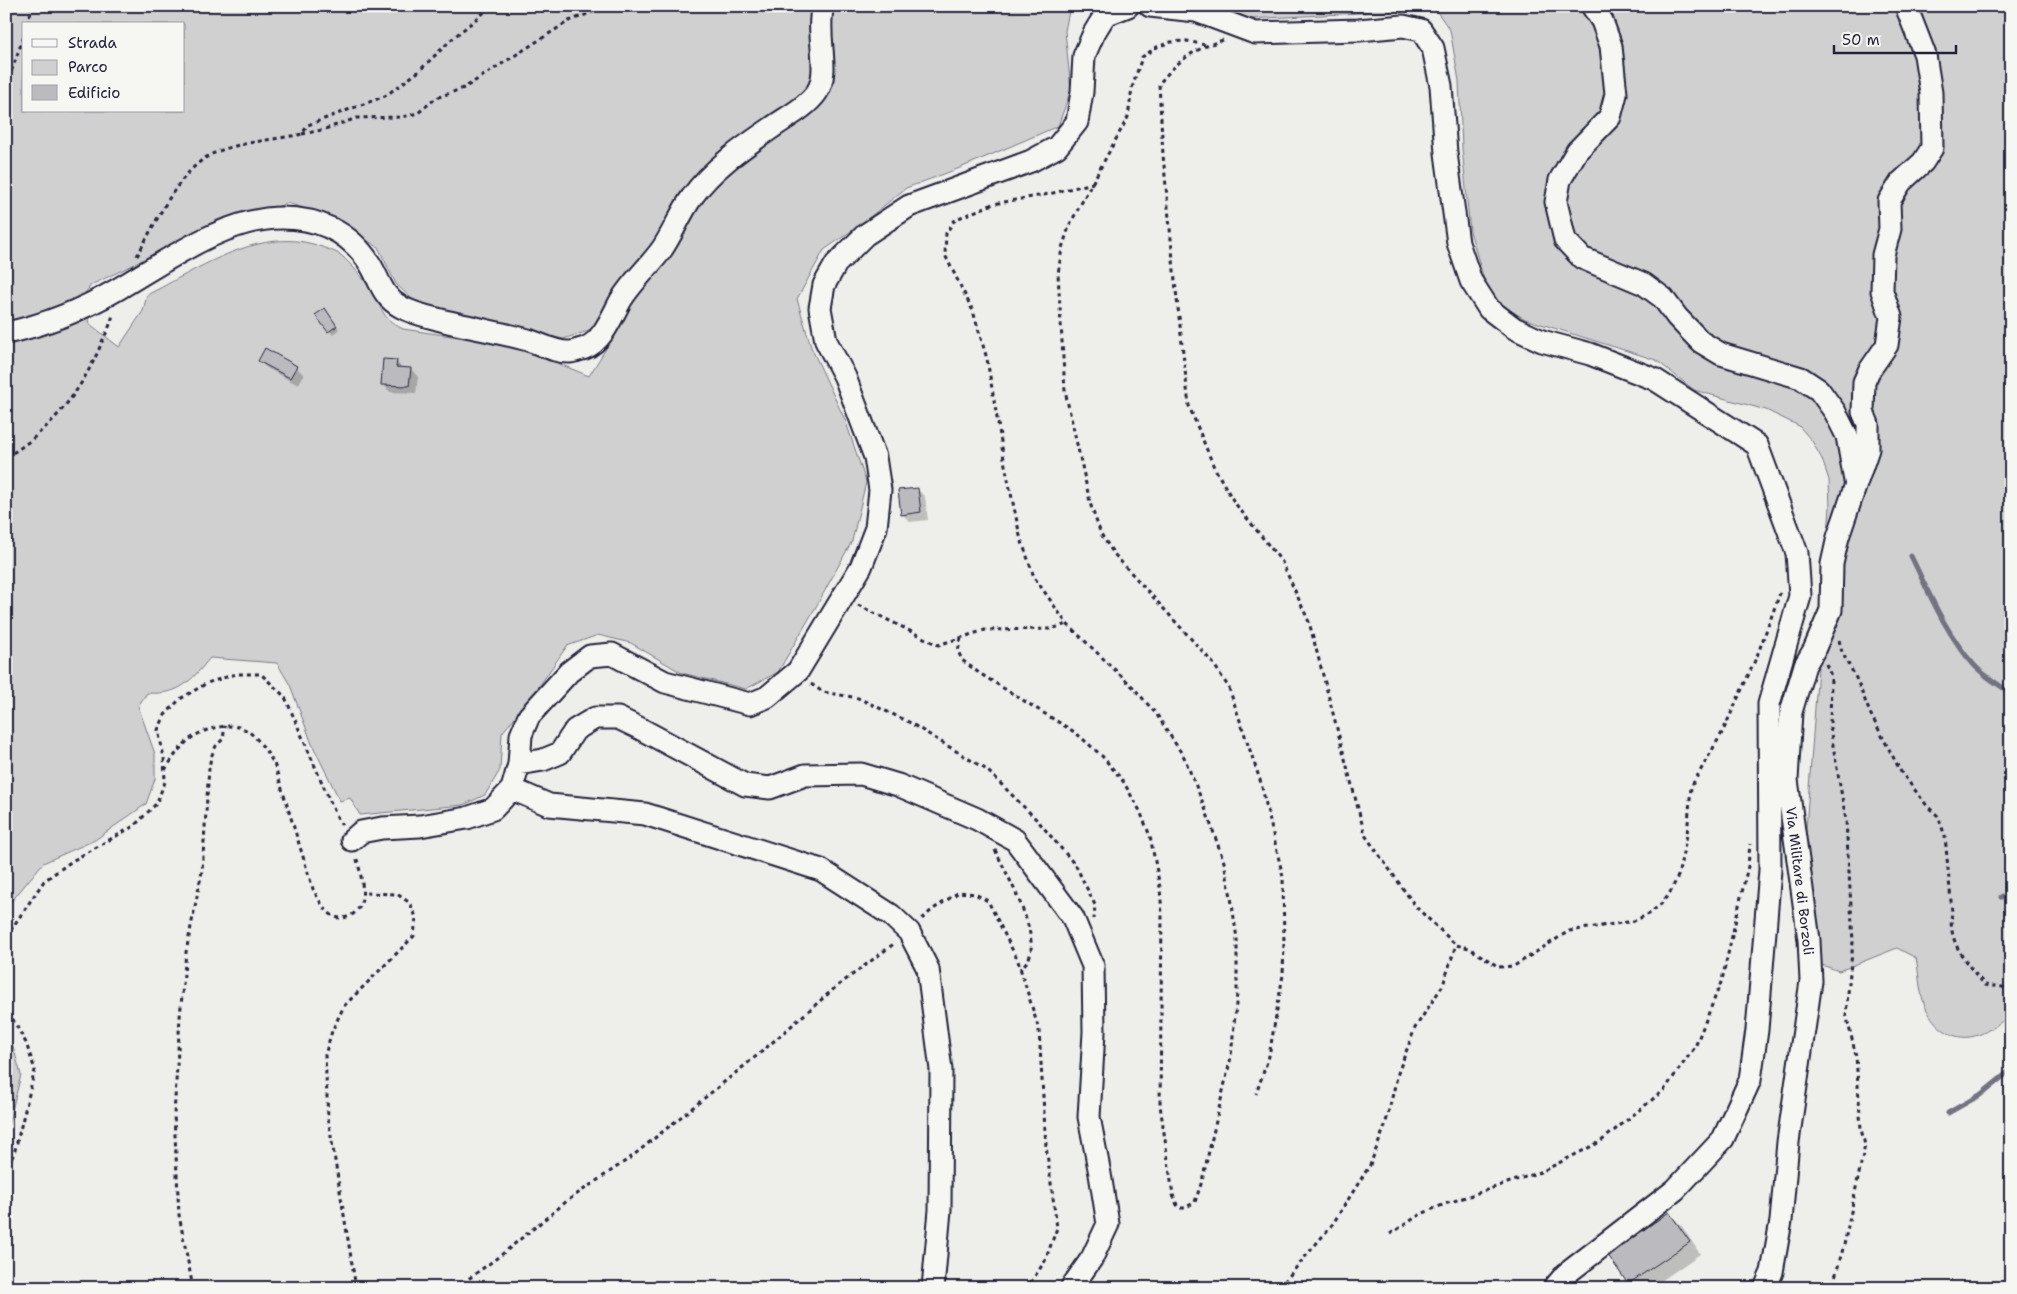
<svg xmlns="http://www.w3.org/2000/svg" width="2017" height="1294" font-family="'Shantell Sans',sans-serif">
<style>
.green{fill:#d0d0d1;stroke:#797986;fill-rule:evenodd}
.shadow{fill:#0003}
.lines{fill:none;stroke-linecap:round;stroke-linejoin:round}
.stream{stroke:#727281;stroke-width:5}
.building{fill:#bbbbbf;stroke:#22223b}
.minor-casing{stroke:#22223b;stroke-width:25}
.path{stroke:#22223b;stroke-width:3;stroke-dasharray:4 4;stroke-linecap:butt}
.minor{stroke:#f6f6f2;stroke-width:21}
.labels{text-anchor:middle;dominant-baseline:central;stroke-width:4;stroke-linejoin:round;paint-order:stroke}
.street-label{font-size:14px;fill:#22223b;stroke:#f6f6f2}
</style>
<rect width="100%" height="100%" fill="#eeeeeb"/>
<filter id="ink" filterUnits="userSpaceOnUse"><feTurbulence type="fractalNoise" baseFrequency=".02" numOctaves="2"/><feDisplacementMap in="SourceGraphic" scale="10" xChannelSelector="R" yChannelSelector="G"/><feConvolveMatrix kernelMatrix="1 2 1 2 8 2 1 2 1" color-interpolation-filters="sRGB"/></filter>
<g filter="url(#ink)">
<!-- green -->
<path class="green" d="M6,6H1070L1065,31L1071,90L1058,126L960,168L906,188L860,225L824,250L797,299L811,347L846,422L866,482L852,541L817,605L778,672L746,689L682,673L631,643L598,635L567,646L535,692L502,733L500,770L485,795L463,805L360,815L350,798L340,801L312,744L290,685L277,663L210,658C190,682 180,695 147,693L138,706L155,754V779L146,804L95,840L43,863L6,908ZM24,24H184V111H24ZM287,203L323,214L378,247L396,284L423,309L563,339L585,332L603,322L623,321L589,376L513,345L403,329C379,317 384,308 370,289C363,278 353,266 343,257C338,252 329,250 322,247C262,224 200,268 147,295L143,311L119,347L90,324L84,295L91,285L204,231L232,224Z
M1221,6H2011V1015C1999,1023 1985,1035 1970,1037C1949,1040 1931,1023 1924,1003C1919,990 1919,972 1916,958L1897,948L1839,971L1802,958L1800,909L1830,507L1829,480L1822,459L1812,441L1799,426L1766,410L1694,390L1656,360L1525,319L1500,304L1485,283L1470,231L1462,148L1459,81L1450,30L1435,9L1249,19Z
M6,1037L13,1046L21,1075L6,1134Z"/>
<!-- shadow -->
<path class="shadow" d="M325,310L339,329L333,335L317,316Z
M265,350L296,367L304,375L298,385L267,368L259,361Z
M396,361L403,369H411L418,377L416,393L390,392L383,384Z
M917,489L925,497L928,520L910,522L902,514Z
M1669,1214L1681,1225L1700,1254L1651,1288H1633L1609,1255Z"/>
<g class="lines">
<!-- stream -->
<path class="stream" d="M1911,556C1929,593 1946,634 1974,665C1984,676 1999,685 2011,693
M2001,897L2011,891
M1948,1113L1980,1095L2011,1070"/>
</g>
<!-- building -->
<path class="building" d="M325,308L337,326L328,332L315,315Z
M265,348L297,366L290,378L258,361Z
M383,359L397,360L396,367L411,368L409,386L381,385Z
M918,488L921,512L901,515L898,490Z
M1669,1212L1690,1242L1628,1284L1608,1255Z"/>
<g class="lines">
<defs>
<path id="minor" d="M1150,6L1196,11L1255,33L1359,30L1403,26L1421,30L1433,48L1441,86L1446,153L1458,243L1471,281L1489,309L1514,328L1542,341L1590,354L1654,379L1757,445L1797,553L1800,596L1769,704L1770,870L1757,1030L1750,1080L1723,1139L1675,1190L1566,1274L1554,1288
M1592,6L1602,21L1611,46L1616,94L1610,117L1577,151L1560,180L1556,202L1565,240L1582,258L1644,284L1663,298L1677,317L1701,342L1721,354L1801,378L1819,390L1835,412L1847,436L1855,481
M6,333C45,325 84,309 118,289C166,261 225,218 282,218C318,218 350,232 370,264C380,280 382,297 401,307C412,313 425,316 437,319C467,327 498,332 528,340C541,344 556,353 570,352C574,352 581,349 585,348C603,341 612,316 621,300C632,282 649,267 662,249C673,233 680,214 692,197C712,169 742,148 770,129C785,118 806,108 817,92C831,71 815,33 823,6
M519,764L543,760L560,753L575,730L595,718H618L639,728L745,785L770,788L805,775L861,774L898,785L977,819L1015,840L1073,918L1093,966L1094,1032L1089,1117L1100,1174L1108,1224L1092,1258L1071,1288
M512,789L549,805L645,814L821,870L891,915L909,932L928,969L941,1070L940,1210L933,1288
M352,840L361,832L382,828L420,826L467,818L493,809L512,789L519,764L521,735L529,716L569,672L590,656L612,654L665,682L750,704L767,697L798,671L861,567L876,528L880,490L875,457L845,377L826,341L820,308L824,285L836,264L865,235L909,206L1031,161L1057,147L1077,122L1082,92L1084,56L1094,33L1105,15L1128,6
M1765,1288L1772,1272L1781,1221L1788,1142L1811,981L1809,940L1787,780L1791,712L1805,665L1814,650L1831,610L1832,564L1838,537L1868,449V424L1863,412L1864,382L1869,371L1887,345L1891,317L1882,291L1883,255L1890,229L1889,201L1901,182L1923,162L1932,148L1931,93L1925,55L1906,6"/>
</defs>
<!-- minor casing -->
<use href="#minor" class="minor-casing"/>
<!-- path -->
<path class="path" d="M27,24L31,12L30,6
M1223,40C1194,49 1177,61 1159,84L1163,155L1175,281L1189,406L1214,467L1234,502L1282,562L1309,622L1365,835L1416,907L1456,945L1469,948L1499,967L1514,966L1569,931L1634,921L1649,914L1661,904L1671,891L1678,876L1687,835L1691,787L1723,731L1757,656L1780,593
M1205,45L1187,41L1171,42L1157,47L1142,57L1132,88L1128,117L1070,224L1062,248L1058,274L1065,391L1091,506L1101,534L1114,554L1213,663L1229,688L1261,783L1283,877L1284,944L1283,975L1269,1056L1256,1094
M6,86L24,36
M302,134L322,130L357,118L402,117L418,113L436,98L464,88L569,21L609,6
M137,256C155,224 178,171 212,154C237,142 274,140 302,134L308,125L385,96L418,72L453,38L492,6
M6,457C51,431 83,389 102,342C106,333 112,323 113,313
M858,605L938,645L985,630L1051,629L1067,624
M961,638L958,651L962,660L979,673L1076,733L1102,756L1123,781L1140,811L1150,836L1160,887L1162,915L1160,1105L1173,1195L1177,1205L1181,1208H1185L1195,1202L1202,1181L1231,1057L1237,993V939L1231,897L1224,862L1205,808L1184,757L1157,715L1133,687L1067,624L1034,577L1020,536L1005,465L987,359L973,311L945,255L946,233L954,221L961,217L993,204L1049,194L1093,183
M1839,640L1842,652L1857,680L1870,713L1901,772L1928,807L1938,816L1945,836L1952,912C1947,942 1966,963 1985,985L2011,988
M1826,664L1831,676L1830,728L1846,820L1853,942L1846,1014L1856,1056L1861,1129L1865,1145L1844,1245L1832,1288
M811,684L823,692L858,698L907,721L987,770L1038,821L1076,866L1095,905L1094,919
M165,770C172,759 180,747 190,739C203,729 230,721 246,730C258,737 266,752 274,763L313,889C320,902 331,925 349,916C353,915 358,910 360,906C366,892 360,870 356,856
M995,850C1006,873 1042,936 1028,960C1026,963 1023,966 1020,969
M922,919L932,910L959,892L975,894L988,901L1018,961L1039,1030L1046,1146L1057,1228L1045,1261L1027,1288
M6,937L44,881L72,861L134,826L156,804L165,782L164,757L158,730L165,715L180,699L207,683L236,674H261L285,697L336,815L342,825
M6,1004L11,1016L26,1043L35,1070L14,1154L6,1167
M1390,1234L1421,1214L1445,1204L1543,1171L1600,1142L1664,1090L1695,1047L1722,980L1748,866L1750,844
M193,1288L179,1215L174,1115L180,1017L186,952L202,871L209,768L211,757L216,746L223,739L225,726
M356,1288L328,1118L325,1055L332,1031L344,1006L414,936L416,917L410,903L397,894L362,893
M456,1288L501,1255L567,1201L630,1158L759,1054L836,987L895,943
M1279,1288L1332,1225L1370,1165L1385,1126L1398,1073L1415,1028L1443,985L1456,945"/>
<!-- minor -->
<use href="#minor" class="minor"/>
</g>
</g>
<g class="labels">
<!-- street labels -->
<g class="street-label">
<text transform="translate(1800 881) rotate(83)">Via Militare di Borzoli</text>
</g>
</g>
<!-- margin -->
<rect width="2017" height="1294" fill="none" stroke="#f6f6f2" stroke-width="25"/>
<rect x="12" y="12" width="1992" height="1269" fill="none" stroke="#22223b" stroke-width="2" filter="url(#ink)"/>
<!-- legend -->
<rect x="22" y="22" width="162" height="90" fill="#f6f6f2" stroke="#a1a1a9"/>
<rect x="32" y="39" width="25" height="8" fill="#f6f6f2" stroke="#a1a1a9"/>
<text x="68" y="48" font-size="15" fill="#22223b">Strada</text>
<rect x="32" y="60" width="25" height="15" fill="#d0d0d1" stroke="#a1a1a9"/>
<text x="68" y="72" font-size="15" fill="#22223b">Parco</text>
<rect x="32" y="85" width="25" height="15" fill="#bbbbbf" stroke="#a1a1a9"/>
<text x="68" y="98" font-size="15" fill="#22223b">Edificio</text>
<!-- scale -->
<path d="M1834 45v8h122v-8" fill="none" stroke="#22223b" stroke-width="2.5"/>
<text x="1842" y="45" font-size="15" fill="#22223b" stroke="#f6f6f2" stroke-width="4" paint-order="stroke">50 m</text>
</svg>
